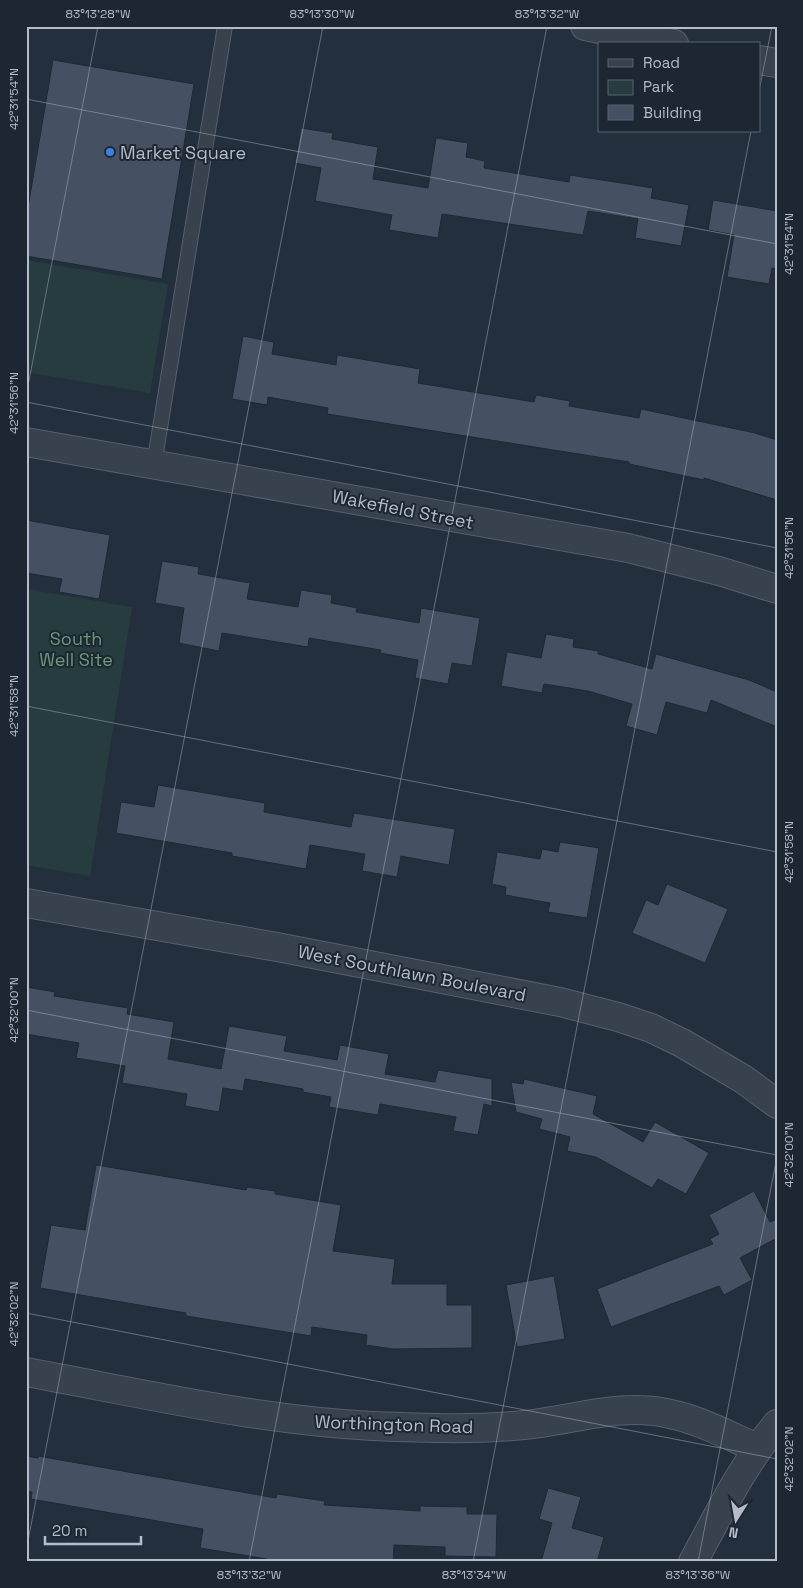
<svg xmlns="http://www.w3.org/2000/svg" width="803" height="1588" font-family="'Space Grotesk',sans-serif">
<style>
.green{fill:#263c3f}
.building{fill:#455162;stroke:#1f2835}
.lines{fill:none;stroke-linecap:round;stroke-linejoin:round}
.lane-casing{stroke:#565f6c;stroke-width:16}
.street-casing{stroke:#565f6c;stroke-width:30}
.lane{stroke:#38414e;stroke-width:14}
.street{stroke:#38414e;stroke-width:28}
.ticks{fill:none;stroke:#b4bcc9;stroke-width:1;stroke-opacity:0.45}
.shop-dot{fill:#3f7fe0;stroke:#1d2633;stroke-width:2}
.labels{text-anchor:middle;dominant-baseline:central;stroke-width:4;stroke-linejoin:round;paint-order:stroke}
.poi-label{font-size:18px;fill:#b4bcc9;stroke:#1d2633;text-anchor:start}
.street-label{font-size:18px;fill:#b4bcc9;stroke:#1d2633}
.park-label{font-size:18px;fill:#6b9a76;stroke:#1d2633}
.neatline{fill:none;stroke:#b4bcc9;stroke-width:2}
.ticks-label{font-size:12px;text-anchor:middle;fill:#b4bcc9}
</style>
<rect width="100%" height="100%" fill="#242f3e"/>
<!-- green -->
<path class="green" d="M26,260L168,284L150,393L26,372Z
M26,589L132,607L90,876L26,865Z"/>
<!-- building -->
<path class="building" d="M53,60L194,84L162,279L26,256V219Z
M301,128L333,133L332,139L378,147L373,179L428,188L436,138L468,143L466,157L485,161L484,168L569,182L570,175L653,188L651,198L689,205L681,246L635,238L638,219L588,211L583,235L442,214L438,238L389,230L392,215L315,201L321,168L295,163Z
M713,200L777,211V269L772,268L769,284L727,277L734,235L708,230Z
M243,336L274,342L272,354L336,365L337,355L420,369L418,383L534,402L536,395L570,401L569,406L639,418L641,409L755,433L777,440V500L704,478V480L629,464V462L327,414L328,408L268,397L267,405L232,399Z
M26,520L110,535L99,599L59,592L62,579L26,573Z
M162,561L199,567L198,574L250,583L247,599L298,607L301,590L332,595L331,603L357,608L356,612L419,623L421,608L480,618L472,666L452,663L448,684L415,678L418,660L380,653L381,650L309,638L308,647L222,633L219,651L179,643L184,608L155,603Z
M546,634L574,639L573,647L598,651V654L652,669L656,654L749,680L777,692V727L711,700L707,713L666,702L657,735L626,726L632,704L588,691L544,684L542,693L501,686L507,652L541,658Z
M158,785L265,803L264,812L351,827L354,813L455,829L449,865L401,856L397,877L362,871L365,854L310,845L306,869L232,856V853L116,833L121,802L154,807Z
M560,842L599,848L587,918L548,912L550,903L505,895L506,887L492,884L497,852L540,859L542,849L558,852Z
M667,884L728,909L705,963L632,933L646,900L658,905Z
M26,987L55,992L54,996L128,1008L127,1014L174,1022L168,1059L221,1069L229,1026L287,1036L284,1051L337,1060L340,1045L389,1054L385,1074L435,1082L438,1070L492,1079V1106L484,1104L478,1135L453,1131L456,1117L380,1104L378,1115L329,1107L331,1097L303,1092V1089L245,1079L243,1091L223,1088L219,1112L185,1106L187,1094L122,1083L125,1066L76,1058L79,1043L26,1034Z
M524,1079L597,1096L593,1114L643,1142L655,1122L709,1153L686,1194L658,1179L652,1188L596,1157L567,1151L570,1137L539,1129L542,1119L516,1112L511,1082L523,1084Z
M96,1165L246,1190L247,1187L275,1191V1194L341,1205L333,1251L395,1259L392,1284H447V1305H472V1348L393,1349L366,1345L367,1335L312,1327L311,1336L186,1316V1313L40,1288L51,1225L85,1230Z
M754,1191L770,1222L777,1219V1238L740,1258L752,1280L724,1295L719,1286L611,1327L597,1289L713,1244L710,1239L719,1234L709,1215Z
M554,1276L565,1339L517,1347L506,1285Z
M26,1456L38,1458V1456L276,1498L277,1494L325,1501L324,1505L420,1511V1506L467,1507V1514H497L496,1557L445,1556V1547L394,1545L393,1562H267V1559L200,1548L203,1529L31,1499L32,1492L26,1491Z
M548,1488L581,1497L572,1528L604,1537L597,1562H541L552,1523L539,1519Z"/>
<g class="lines">
<defs>
<path id="lane" d="M154,465L225,26"/>
<path id="street" d="M585,26L674,44
M759,60L777,63
M26,442L628,548L719,571L777,589
M26,903L277,947L560,1002L618,1017L651,1028L682,1043L743,1079L777,1104
M26,1372C141,1393 256,1420 373,1426C422,1428 474,1430 524,1425C570,1421 618,1403 666,1413C698,1419 727,1435 757,1448
M693,1562C719,1514 742,1466 777,1424"/>
</defs>
<!-- lane casing -->
<use href="#lane" class="lane-casing"/>
<!-- street casing -->
<use href="#street" class="street-casing"/>
<!-- lane -->
<use href="#lane" class="lane"/>
<!-- street -->
<use href="#street" class="street"/>
</g>
<!-- ticks -->
<path class="ticks" d="M759,91L772,26M26,99L777,244M26,396L98,26M26,402L777,548M26,706L777,852M26,1010L777,1155M26,1313L777,1459M26,1551L323,26M249,1562L547,26M473,1562L751,131M698,1562L777,1157"/>
<!-- markers -->
<circle class="shop-dot" cx="110" cy="152" r="5"/>
<g class="labels">
<!-- poi labels -->
<g class="poi-label">
<text x="120" y="152">Market Square</text>
</g>
<!-- street labels -->
<g class="street-label">
<text transform="translate(403 509) rotate(11)">Wakefield Street</text>
<text transform="translate(412 973) rotate(11)">West Southlawn Boulevard</text>
<text transform="translate(394 1424) rotate(2)">Worthington Road</text>
</g>
<!-- park labels -->
<g class="park-label">
<text x="76" y="638">South<tspan x="76" dy="21">Well Site</tspan></text>
</g>
</g>
<!-- border -->
<rect width="803" height="1588" fill="none" stroke="#1d2633" stroke-width="55"/>
<!-- legend -->
<rect x="598" y="42" width="162" height="90" fill="#1d2633" stroke="#59626f"/>
<rect x="608" y="59" width="25" height="8" fill="#38414e" stroke="#59626f"/>
<text x="643" y="68" font-size="15" fill="#b4bcc9">Road</text>
<rect x="608" y="80" width="25" height="15" fill="#263c3f" stroke="#59626f"/>
<text x="643" y="92" font-size="15" fill="#b4bcc9">Park</text>
<rect x="608" y="105" width="25" height="15" fill="#455162" stroke="#59626f"/>
<text x="643" y="118" font-size="15" fill="#b4bcc9">Building</text>
<!-- north arrow -->
<g transform="translate(736 1520) rotate(191)" stroke="#1d2633" stroke-width="4" paint-order="stroke">
<path d="M0-4L9 19L0 12L-9 19Z" fill="#b4bcc9"/>
<text y="-8" font-size="14" font-weight="bold" text-anchor="middle" fill="#b4bcc9">N</text>
</g>
<!-- scale -->
<path d="M45 1536v8h96v-8" fill="none" stroke="#b4bcc9" stroke-width="2.5"/>
<text x="52" y="1536" font-size="15" fill="#b4bcc9" stroke="#1d2633" stroke-width="4" paint-order="stroke">20 m</text>
<rect x="28" y="28" width="748" height="1532" class="neatline"/>
<g class="ticks-label">
<text x="98" y="18">83°13'28"W</text>
<text x="322" y="18">83°13'30"W</text>
<text x="547" y="18">83°13'32"W</text>
<text transform="translate(14 99) rotate(-90)" y="4">42°31'54"N</text>
<text transform="translate(789 244) rotate(-90)" y="4">42°31'54"N</text>
<text transform="translate(14 403) rotate(-90)" y="4">42°31'56"N</text>
<text transform="translate(789 548) rotate(-90)" y="4">42°31'56"N</text>
<text transform="translate(14 706) rotate(-90)" y="4">42°31'58"N</text>
<text transform="translate(789 852) rotate(-90)" y="4">42°31'58"N</text>
<text transform="translate(14 1010) rotate(-90)" y="4">42°32'00"N</text>
<text transform="translate(789 1155) rotate(-90)" y="4">42°32'00"N</text>
<text transform="translate(14 1314) rotate(-90)" y="4">42°32'02"N</text>
<text transform="translate(789 1459) rotate(-90)" y="4">42°32'02"N</text>
<text x="249" y="1579">83°13'32"W</text>
<text x="474" y="1579">83°13'34"W</text>
<text x="698" y="1579">83°13'36"W</text>
</g>
</svg>
